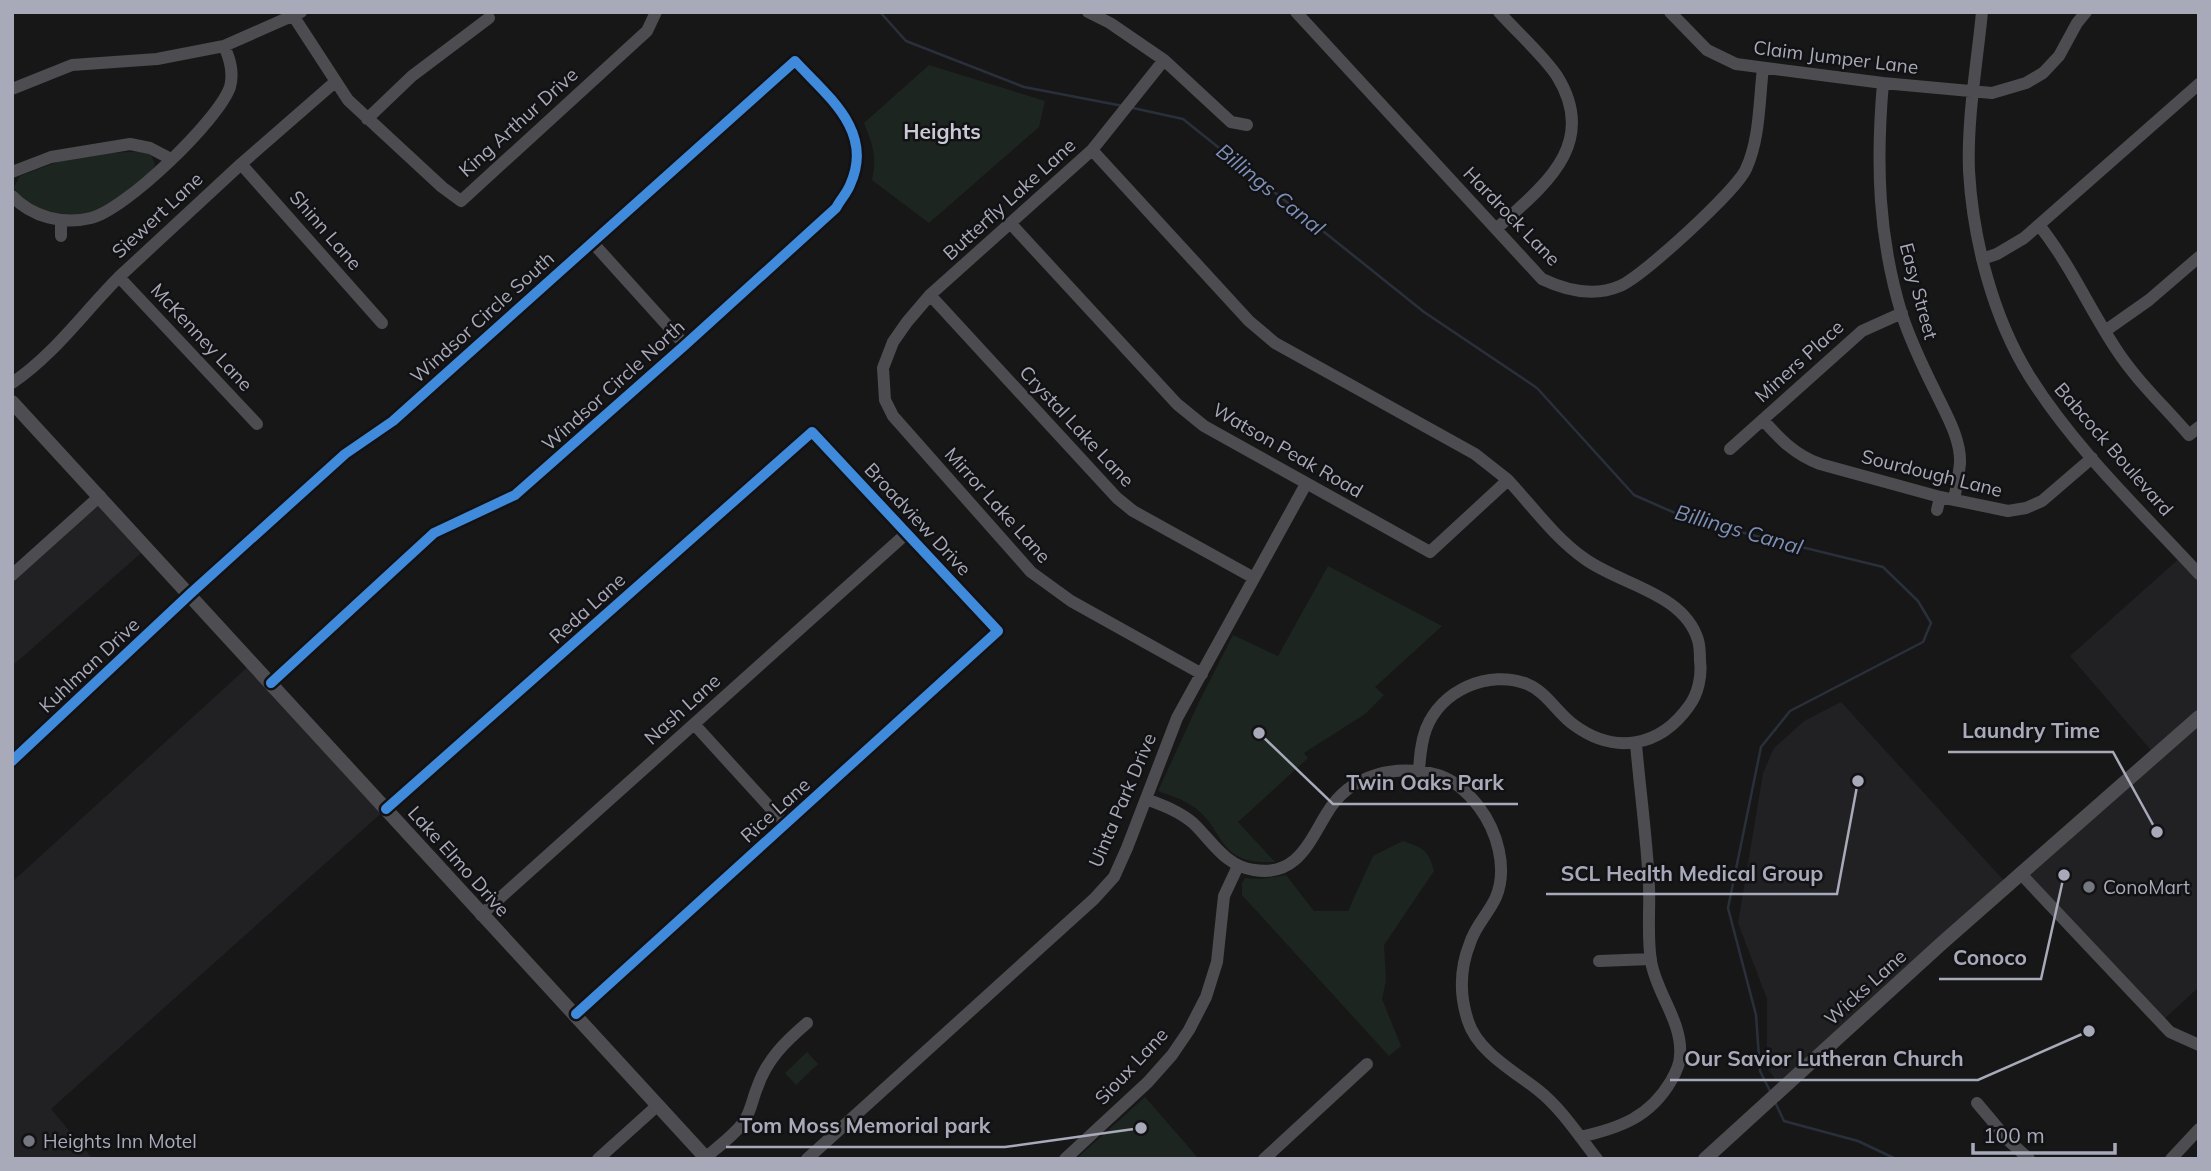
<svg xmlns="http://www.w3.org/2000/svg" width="2211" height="1171" font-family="Mulish,sans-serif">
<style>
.built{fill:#212124}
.green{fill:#1d2520}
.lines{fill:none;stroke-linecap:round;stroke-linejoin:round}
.stream{stroke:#2a303b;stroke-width:2.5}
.minor{stroke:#4c4c51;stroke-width:12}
.major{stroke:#4e4e52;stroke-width:14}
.cycleway-casing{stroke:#121114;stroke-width:15}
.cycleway{stroke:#408adc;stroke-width:10}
.poi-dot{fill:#757781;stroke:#121114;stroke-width:2.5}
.labels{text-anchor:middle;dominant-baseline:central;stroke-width:5;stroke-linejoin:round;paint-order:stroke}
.street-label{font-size:19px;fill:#a8aab9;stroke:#121114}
.poi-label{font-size:19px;fill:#a8aab9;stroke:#121114;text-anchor:start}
.neighbourhood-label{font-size:21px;font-weight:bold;fill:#c9cad5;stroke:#121114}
.water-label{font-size:21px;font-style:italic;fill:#7d90b6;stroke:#121114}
.leader{fill:none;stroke:#a8aab9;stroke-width:2.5}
.callout-dot{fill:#a8aab9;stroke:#121114;stroke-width:2.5}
.callout-label{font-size:21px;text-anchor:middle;font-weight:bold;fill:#a8aab9;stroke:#121114;stroke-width:5;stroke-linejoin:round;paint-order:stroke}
</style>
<rect width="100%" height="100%" fill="#171718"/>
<!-- built -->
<path class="built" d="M100,496L147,548L12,666V575Z
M2182,556L2199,575V987L2161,1022L2020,873L2155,755L2070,656Z
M252,663L386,809L51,1109L93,1159H12V882Z
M1841,702L2007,884L1782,1089L1767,1068V999L1738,923L1763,773L1774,748L1804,721Z"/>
<!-- green -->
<path class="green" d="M929,65L1045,101L1039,127L929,223L872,180C877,156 873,146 864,123Z
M144,151L151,155L155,164L153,170L98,213L60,218L28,204L16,194L14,187L20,176L57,162L109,153Z
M1328,566L1442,626L1375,687L1384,695L1365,714L1304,753L1308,758L1238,822L1275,862C1212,865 1228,827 1189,804C1180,798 1168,795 1158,791L1198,704L1233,635L1278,656Z
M1403,841C1423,848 1428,849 1434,871L1384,945L1386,981L1382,999L1401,1046L1389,1056L1242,895V883L1245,878L1261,879L1286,875L1314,911H1348L1373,856Z
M807,1052L818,1064L796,1085L785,1073Z
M1145,1097L1199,1159H1076Z"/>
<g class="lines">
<!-- stream -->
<path class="stream" d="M880,12L906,41L1024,87L1123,106
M1133,108L1183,119L1424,312L1537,388L1634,495L1691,520L1883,567L1918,601L1931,623L1923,642L1790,711L1761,747L1728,908L1756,1015L1760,1071L1771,1093
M1775,1102L1784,1121L1858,1141L1896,1159"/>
<!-- minor -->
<path class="minor" d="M1088,12L1110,23L1164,60L1231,122L1247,125
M1296,12L1542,279C1565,290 1594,297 1620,286C1643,276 1736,191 1746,169C1760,139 1759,101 1763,68
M1670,12L1707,50L1736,64L1883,83L1992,93L2026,83L2043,73L2059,56L2077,23L2086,12
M1982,12C1977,64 1967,118 1969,171C1973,240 1993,318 2030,377C2076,450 2141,511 2199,574
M294,17L348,100L442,187L461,201L647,31L656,12
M1164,60L1092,150L930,295L907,322L893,342L883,368L885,400L893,416L1031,572L1071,601L1202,674
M1883,83C1876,163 1878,237 1902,315C1911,342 1923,367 1936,393C1946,414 1961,439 1960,463C1959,475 1956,488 1954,500
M12,89L72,65L157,59L224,46L301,12
M367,119L412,76L489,18
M1092,150L1249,321L1275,343L1475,454L1508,480
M241,164L382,323
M12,172L51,157L130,144L150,148L171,159
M12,196C32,217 63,225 91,218C125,210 218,121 230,87C234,72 230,59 224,46
M1011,224L1177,404L1204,426L1430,552L1508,480C1533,507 1555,538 1585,559C1621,585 1684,593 1698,640C1700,647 1700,655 1700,661C1702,676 1698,694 1689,706C1660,747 1615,755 1574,725C1557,713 1547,692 1527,684C1489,669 1441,690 1426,729C1421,742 1420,756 1419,770
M2039,225C2070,264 2089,308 2116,349C2136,380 2165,407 2189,435L2199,427
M1496,229C1542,187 1600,145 1557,76C1545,57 1515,30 1499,12
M61,236V221
M592,242L685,345
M1982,259L1997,254L2024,238L2199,84
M119,277L257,424
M930,295L1117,498L1133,511L1254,578
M2105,331L2149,300L2199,257
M12,383C54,355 84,312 119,277L241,164L335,82
M1763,420C1780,439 1795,455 1820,464L1940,497L2008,511L2026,508L2042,501L2092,458
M1730,449L1862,331L1902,313
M1937,510L1940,497
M12,575L100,496
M694,724L785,824
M12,761L190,594L345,454L393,421L795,61C827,96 875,131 850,185C847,193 840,200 836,208L685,345L515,495L434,533L271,683
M1146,799C1162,805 1179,811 1193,823C1212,841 1225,866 1254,870C1297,877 1309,842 1327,813C1351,773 1396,764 1438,775C1454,780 1469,794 1479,807C1497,831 1508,868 1496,897C1489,913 1475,926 1470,943C1460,968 1459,994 1468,1021C1477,1051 1515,1072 1538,1090C1561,1108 1579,1136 1597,1159
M386,809L812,432L998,631L576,1014
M2020,873L2170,1032L2199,1045
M481,915L907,533
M1599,961L1651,959
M1977,1103L2009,1141L2029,1159
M1580,1137C1620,1128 1650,1117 1671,1081C1675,1074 1680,1064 1680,1056C1683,1022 1656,993 1651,961C1647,937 1650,911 1649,886C1647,839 1640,791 1636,744
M706,1157C718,1147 733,1136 743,1123C751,1112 752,1100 757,1088C767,1059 785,1042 807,1023
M598,1159L658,1105
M807,1159L1094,899L1114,877L1127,848L1177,718L1306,484
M1065,1159L1148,1082L1172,1055L1189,1030L1206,997L1217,962L1224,896L1238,866
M1264,1159L1367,1064
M2171,1159L2199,1129"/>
<!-- major -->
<path class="major" d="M12,402L707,1159
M1705,1159L1942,943L2199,717"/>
<defs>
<path id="cycleway" d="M12,761L190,594L345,454L393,421L795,61C827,96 875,131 850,185C847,193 840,200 836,208L685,345L515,495L434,533L271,683
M386,809L812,432L998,631L576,1014"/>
</defs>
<!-- cycleway casing -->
<use href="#cycleway" class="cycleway-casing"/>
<!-- cycleway -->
<use href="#cycleway" class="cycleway"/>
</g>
<!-- markers -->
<g class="poi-dot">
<circle cx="2089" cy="887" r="7"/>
<circle cx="29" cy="1141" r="7"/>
</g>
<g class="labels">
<!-- street labels -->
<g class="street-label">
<text transform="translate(1836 57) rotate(7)">Claim Jumper Lane</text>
<text transform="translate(518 122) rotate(-42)">King Arthur Drive</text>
<text transform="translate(1009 199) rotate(-42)">Butterfly Lake Lane</text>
<text transform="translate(157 215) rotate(-43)">Siewert Lane</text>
<text transform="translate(1512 216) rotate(46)">Hardrock Lane</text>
<text transform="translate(326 230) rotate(49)">Shinn Lane</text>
<text transform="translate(1919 291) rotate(75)">Easy Street</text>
<text transform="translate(482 317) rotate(-42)">Windsor Circle South</text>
<text transform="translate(202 337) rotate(47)">McKenney Lane</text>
<text transform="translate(1799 361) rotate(-42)">Miners Place</text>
<text transform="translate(613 385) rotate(-42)">Windsor Circle North</text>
<text transform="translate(1077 426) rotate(47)">Crystal Lake Lane</text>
<text transform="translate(2114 449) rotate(49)">Babcock Boulevard</text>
<text transform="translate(1288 450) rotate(30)">Watson Peak Road</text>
<text transform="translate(1932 473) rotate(14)">Sourdough Lane</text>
<text transform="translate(998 505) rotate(48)">Mirror Lake Lane</text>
<text transform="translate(918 519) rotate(47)">Broadview Drive</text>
<text transform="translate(587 608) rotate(-42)">Reda Lane</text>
<text transform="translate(89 665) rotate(-43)">Kuhlman Drive</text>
<text transform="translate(682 709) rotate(-42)">Nash Lane</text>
<text transform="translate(1122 800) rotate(-67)">Uinta Park Drive</text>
<text transform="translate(775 810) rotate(-42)">Rice Lane</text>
<text transform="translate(459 861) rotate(48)">Lake Elmo Drive</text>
<text transform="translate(1865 987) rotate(-42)">Wicks Lane</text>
<text transform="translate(1131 1066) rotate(-47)">Sioux Lane</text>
</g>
<!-- poi labels -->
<g class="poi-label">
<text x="2103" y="887">ConoMart</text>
<text x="43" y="1141">Heights Inn Motel</text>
</g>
<!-- neighbourhood labels -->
<g class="neighbourhood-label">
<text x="942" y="131">Heights</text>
</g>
<!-- water labels -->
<g class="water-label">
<text transform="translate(1271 189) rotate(39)">Billings Canal</text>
<text transform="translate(1739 529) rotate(16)">Billings Canal</text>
</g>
</g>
<!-- callouts -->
<path class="leader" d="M2157 832L2113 752H1948M1259 733L1333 804H1518M1858 781L1837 894H1546M2064 875L2041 979H1939M2089 1031L1978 1080H1670M1141 1128L1005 1147H726"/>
<g class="callout-dot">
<circle cx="2157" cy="832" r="7"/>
<circle cx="1259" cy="733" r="7"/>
<circle cx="1858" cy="781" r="7"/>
<circle cx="2064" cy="875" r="7"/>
<circle cx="2089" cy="1031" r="7"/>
<circle cx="1141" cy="1128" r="7"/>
</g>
<g class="callout-label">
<text x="2031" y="738">Laundry Time</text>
<text x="1425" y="790">Twin Oaks Park</text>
<text x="1692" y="881">SCL Health Medical Group</text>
<text x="1990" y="965">Conoco</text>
<text x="1824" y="1066">Our Savior Lutheran Church</text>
<text x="865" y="1133">Tom Moss Memorial park</text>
</g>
<!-- border -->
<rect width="2211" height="1171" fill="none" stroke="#a8aab9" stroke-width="28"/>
<!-- scale -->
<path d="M1973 1143v10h142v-10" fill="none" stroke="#a8aab9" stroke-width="3.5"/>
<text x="1983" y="1143" font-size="21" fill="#a8aab9" stroke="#121114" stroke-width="5" paint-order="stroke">100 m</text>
</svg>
